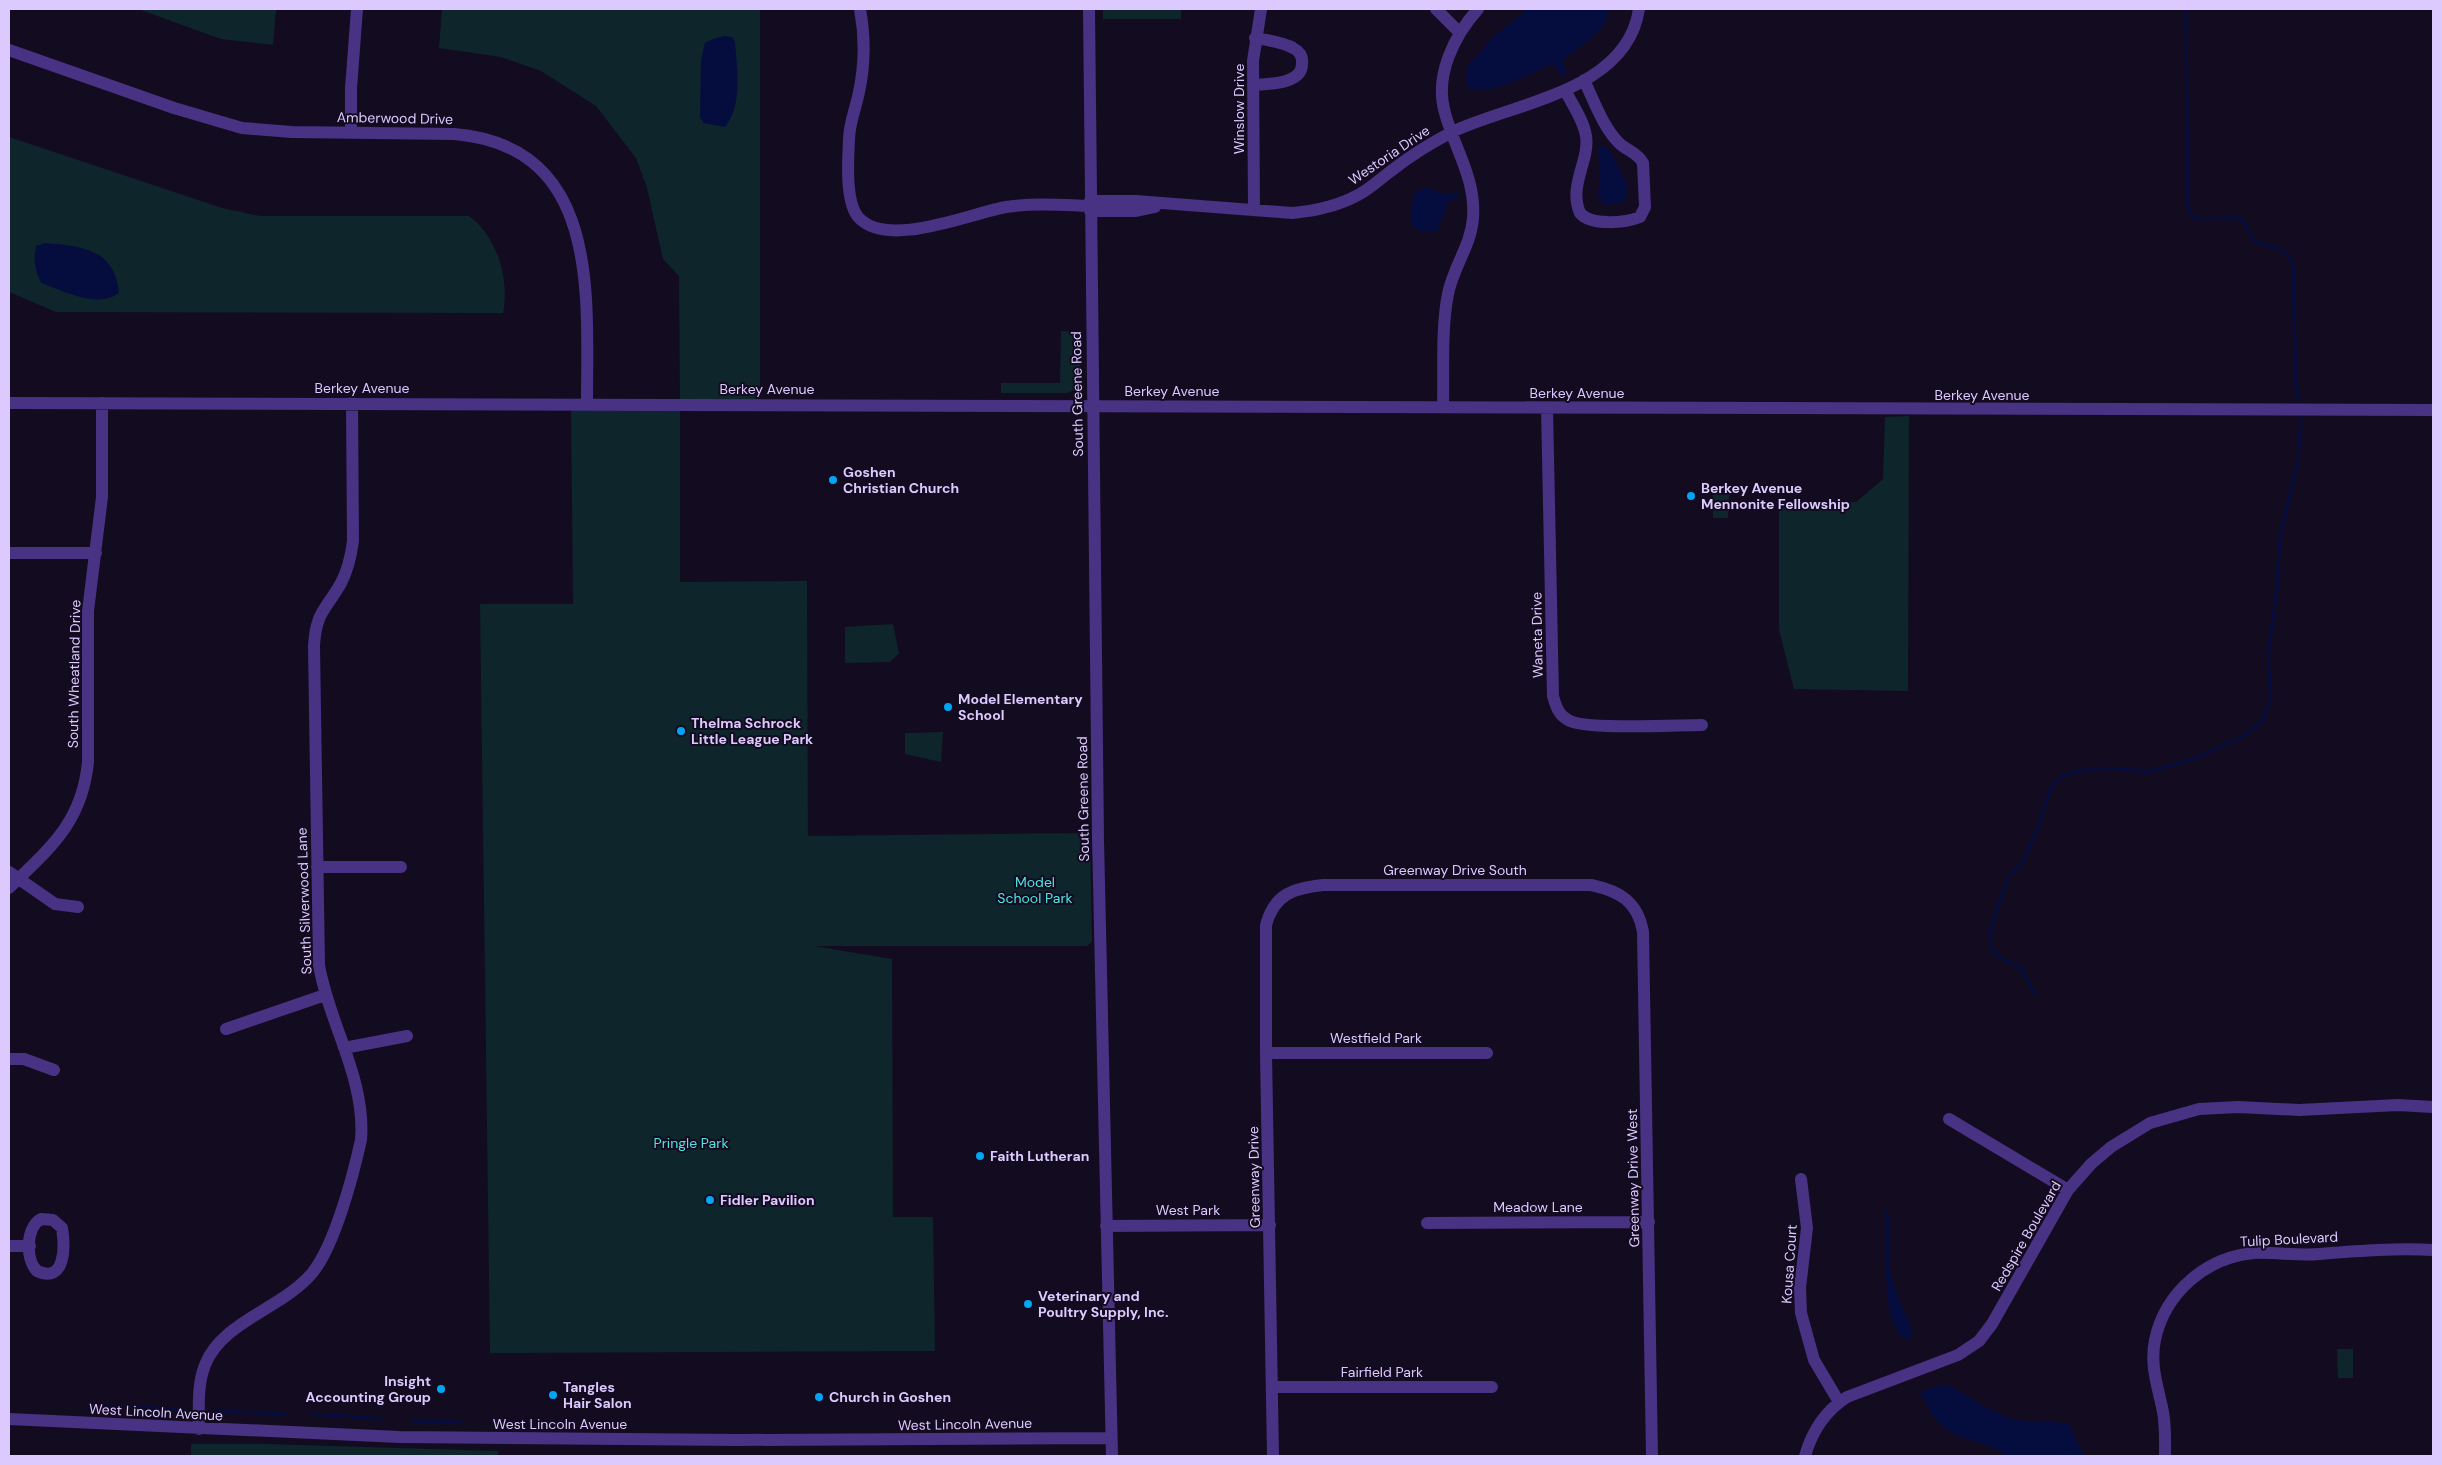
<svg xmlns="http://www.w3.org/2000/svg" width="2442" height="1465" font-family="'DM Sans',sans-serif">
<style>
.green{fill:#0e252b}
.water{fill:#050d3f}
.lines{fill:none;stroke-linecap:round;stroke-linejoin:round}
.stream{stroke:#050d3f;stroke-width:3}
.minor{stroke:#483283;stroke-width:12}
.poi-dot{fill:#00a6f5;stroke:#130b20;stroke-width:2}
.labels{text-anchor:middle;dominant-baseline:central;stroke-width:4;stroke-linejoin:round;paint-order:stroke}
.street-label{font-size:14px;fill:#dccaff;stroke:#130b20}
.poi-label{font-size:14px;font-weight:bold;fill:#dccaff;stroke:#130b20;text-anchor:start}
.park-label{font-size:14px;fill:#4ee7e4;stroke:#130b20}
</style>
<rect width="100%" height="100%" fill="#130b20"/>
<!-- green -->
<path class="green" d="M138,9H276L273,45L221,39Z
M442,9H760V404H680V582L807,581L808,836L1090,833L1092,942L1087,946H814L892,959L893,1217H933L935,1351L490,1353L480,604H573L571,403H680L679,276L663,259L647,188L636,158L596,106L541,71L501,57L439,48Z
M1103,9H1181V19H1103Z
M9,137L222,208L260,216H469C497,236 510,280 503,313L56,312L9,292Z
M1061,331L1078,332L1081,334L1080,382L1077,389L1067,393H1001V383H1060Z
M1909,416L1908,691L1794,689L1779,630V502H1856L1883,479L1885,417Z
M1713,494L1729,495L1728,518H1713Z
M893,624L899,653L890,662L845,663V627Z
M943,732L941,762L905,754V733Z
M2337,1349H2353V1378H2338Z
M191,1444H266L498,1451V1456H191Z"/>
<!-- water -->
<path class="water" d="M1528,9H1609C1608,34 1579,45 1563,60L1567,74L1562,77L1555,66L1550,65C1530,73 1490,97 1470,89L1466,83L1467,66L1494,36Z
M725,36L732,37L735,42C737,68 743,105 725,127L704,123L700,117L701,60L705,43L713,39Z
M1601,145L1608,148L1628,185L1626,198L1621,203L1605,205L1598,197L1600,172L1598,149Z
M1427,188L1445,194L1459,193V197L1449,201L1437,231L1422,232L1412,226L1410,218L1414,194L1416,191Z
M45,243C82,246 115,249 119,293C98,309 64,291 41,283C35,270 33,260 36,246Z
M1886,1208C1895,1227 1887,1250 1890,1270C1894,1291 1904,1310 1912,1329V1337L1909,1339L1901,1338L1891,1318L1887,1291L1885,1250Z
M1947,1385C1971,1396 1991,1414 2018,1420C2035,1424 2052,1420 2069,1424L2084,1456H2006C1986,1440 1957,1442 1939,1423C1931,1415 1926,1402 1920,1392L1936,1386Z"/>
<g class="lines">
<!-- stream -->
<path class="stream" d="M2186,9L2188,207L2192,216L2196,219L2240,218L2250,231L2253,240C2271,249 2283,243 2293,264L2296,390L2299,400
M2035,994L2021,968L2001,958L1991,949L1990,934L1997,908L2010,874L2021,865L2035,835L2051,788L2062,776L2088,769L2111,768L2148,772L2196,758L2242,737L2261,723L2271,699L2268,656L2277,588L2280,536L2298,462L2301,418
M91,1405L178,1409
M215,1411L285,1414
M312,1414L383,1419
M413,1421L461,1422"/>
<!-- minor -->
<path class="minor" d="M860,9C865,36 865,64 859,92C856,108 849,123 849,140C848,160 845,203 859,218C889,249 971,213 1006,207C1033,203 1062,205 1090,206
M1089,9L1098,839L1112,1456
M1436,9L1460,33
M9,50L174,108L242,128L292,132L454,134C601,146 587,295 587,403
M1253,85C1269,84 1302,84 1302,64C1303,56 1299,51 1293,48C1283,42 1267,40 1255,38
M1565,90C1572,104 1584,121 1586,136C1590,160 1568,186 1580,213C1591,226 1625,223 1640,217L1645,207L1643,163C1638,153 1626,150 1619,143C1603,127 1594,101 1584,80
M351,133V88L357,9
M1090,201H1136L1292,213C1314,211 1338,206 1358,195C1370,189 1380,179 1391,171C1410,156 1431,143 1452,132C1512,103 1627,92 1639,9
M1254,209L1253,61L1261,9
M1090,211H1136L1155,207
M9,403L2433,410
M1443,407C1444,371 1441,329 1448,294C1453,267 1471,246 1473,218C1476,179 1455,150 1445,113C1434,76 1454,36 1478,9
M1547,408L1553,696C1556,707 1559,716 1570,721C1588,730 1676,725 1702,725
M9,553H96
M317,867H401
M9,872L55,904L78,907
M9,888C50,848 82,823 88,762V611L102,497V403
M226,1029L325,995
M344,1048L407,1036
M1266,1053H1487
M9,1059H24L54,1070
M1949,1119L2068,1190
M1801,1179L1807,1228L1800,1288L1801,1313L1814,1360L1839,1402
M41,1219L53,1220L62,1228C65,1246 66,1284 37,1271C25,1259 26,1227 41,1219Z
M1427,1223L1649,1222
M1106,1226L1270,1225
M9,1246H30
M1272,1387H1492
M9,1419L399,1437L739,1440L1111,1438
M199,1429C199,1408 197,1385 205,1365C222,1321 284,1308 313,1272C335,1244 353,1176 361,1140C366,1079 329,1024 319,965L314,646C316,611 326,610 341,583C348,570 351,556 353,541L352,403
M1273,1456L1266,1053V925C1274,894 1294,888 1323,885H1591C1620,891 1638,902 1643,932L1652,1456
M1805,1456C1812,1431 1825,1411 1847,1397L1958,1355L1979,1341L1992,1324L2068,1190L2091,1164L2111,1147L2150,1123L2199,1109L2238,1107L2299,1110L2398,1105L2433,1107
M2165,1456C2165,1440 2166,1423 2162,1407C2157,1384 2150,1364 2155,1340C2165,1292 2207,1257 2254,1253C2276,1252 2298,1256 2319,1254C2358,1251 2395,1248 2433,1250"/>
</g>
<!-- markers -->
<g class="poi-dot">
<circle cx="833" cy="480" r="5"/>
<circle cx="1691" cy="496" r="5"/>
<circle cx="948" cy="707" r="5"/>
<circle cx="681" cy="731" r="5"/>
<circle cx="980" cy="1156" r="5"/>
<circle cx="710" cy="1200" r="5"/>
<circle cx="1028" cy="1304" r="5"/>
<circle cx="441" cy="1389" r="5"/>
<circle cx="553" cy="1395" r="5"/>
<circle cx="819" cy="1397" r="5"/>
</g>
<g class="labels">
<!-- street labels -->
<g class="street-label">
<text transform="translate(1239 109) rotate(-90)">Winslow Drive</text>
<text transform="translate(395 118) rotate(1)">Amberwood Drive</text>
<text transform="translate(1389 155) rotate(-34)">Westoria Drive</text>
<text x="362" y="388">Berkey Avenue</text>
<text x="767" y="389">Berkey Avenue</text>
<text x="1172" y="391">Berkey Avenue</text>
<text x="1577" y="393">Berkey Avenue</text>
<text transform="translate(1077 394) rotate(-91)">South Greene Road</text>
<text x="1982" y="395">Berkey Avenue</text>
<text transform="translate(1537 635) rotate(-91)">Waneta Drive</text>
<text transform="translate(74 674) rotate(-89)">South Wheatland Drive</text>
<text transform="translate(1083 799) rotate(-91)">South Greene Road</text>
<text x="1455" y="870">Greenway Drive South</text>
<text transform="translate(304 901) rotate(-92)">South Silverwood Lane</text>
<text x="1376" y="1038">Westfield Park</text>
<text transform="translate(1254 1177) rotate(-91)">Greenway Drive</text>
<text transform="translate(1633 1178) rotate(-91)">Greenway Drive West</text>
<text x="1538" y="1207">Meadow Lane</text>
<text x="1188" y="1210">West Park</text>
<text transform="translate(2026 1236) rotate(-60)">Redspire Boulevard</text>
<text transform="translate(2289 1239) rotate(-3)">Tulip Boulevard</text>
<text transform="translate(1789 1264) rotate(-86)">Kousa Court</text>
<text x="1382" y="1372">Fairfield Park</text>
<text transform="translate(156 1412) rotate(3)">West Lincoln Avenue</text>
<text x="560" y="1424">West Lincoln Avenue</text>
<text transform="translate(965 1424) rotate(-1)">West Lincoln Avenue</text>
</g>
<!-- poi labels -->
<g class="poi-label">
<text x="843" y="472">Goshen<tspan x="843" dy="16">Christian Church</tspan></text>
<text x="1701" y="488">Berkey Avenue<tspan x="1701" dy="16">Mennonite Fellowship</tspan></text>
<text x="958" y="699">Model Elementary<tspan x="958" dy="16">School</tspan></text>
<text x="691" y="723">Thelma Schrock<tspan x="691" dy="16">Little League Park</tspan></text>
<text x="990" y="1156">Faith Lutheran</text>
<text x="720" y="1200">Fidler Pavilion</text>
<text x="1038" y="1296">Veterinary and<tspan x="1038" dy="16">Poultry Supply, Inc.</tspan></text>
<text x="431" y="1381" text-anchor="end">Insight<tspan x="431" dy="16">Accounting Group</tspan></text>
<text x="563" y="1387">Tangles<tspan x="563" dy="16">Hair Salon</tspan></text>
<text x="829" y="1397">Church in Goshen</text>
</g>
<!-- park labels -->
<g class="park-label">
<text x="1035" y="882">Model<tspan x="1035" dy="16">School Park</tspan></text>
<text x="691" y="1143">Pringle Park</text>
</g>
</g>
<!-- border -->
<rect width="2442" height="1465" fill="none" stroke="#dccaff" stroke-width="20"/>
</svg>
